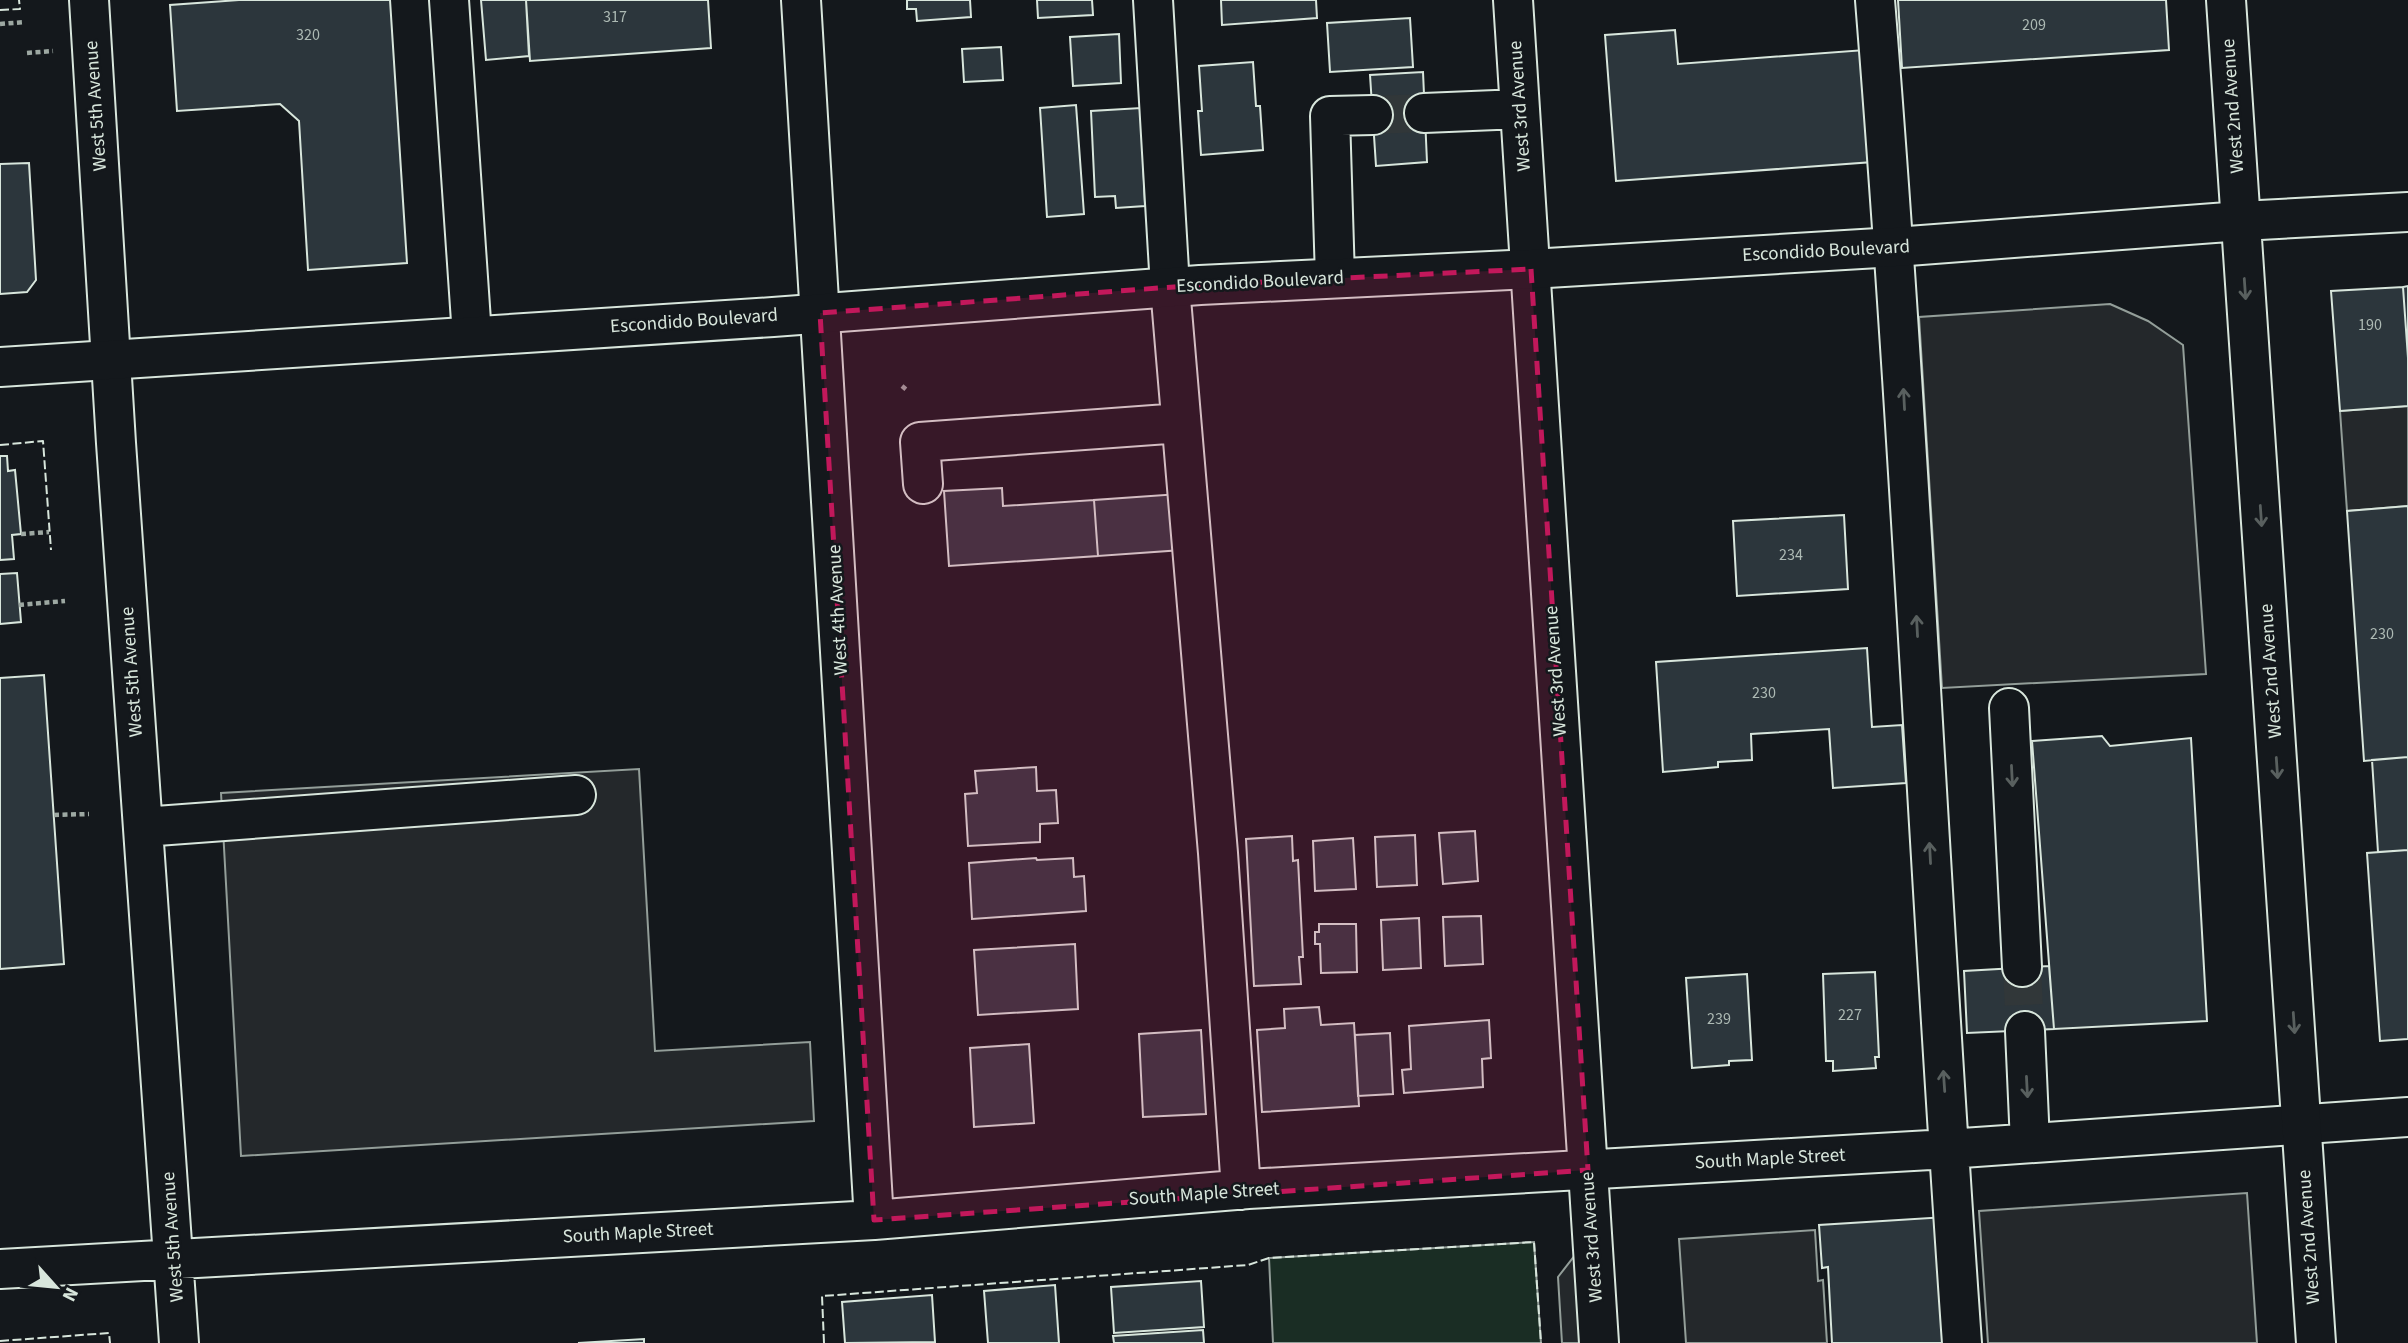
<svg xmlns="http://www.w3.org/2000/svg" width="2408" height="1343" font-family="'Source Sans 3',sans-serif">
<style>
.green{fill:#1a2d24;stroke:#939e99;stroke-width:2}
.parking{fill:#24282b;stroke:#939e99;stroke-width:2}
.building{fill:#2c363c;stroke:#d8e6dc;stroke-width:2}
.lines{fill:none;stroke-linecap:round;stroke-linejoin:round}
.minor-tunnel{stroke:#313739;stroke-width:38;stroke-dasharray:38 19;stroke-linecap:butt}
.minor-casing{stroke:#d8e6dc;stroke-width:42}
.major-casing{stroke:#d8e6dc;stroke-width:42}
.path{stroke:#9da8a2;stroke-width:4.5;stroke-dasharray:5 3.5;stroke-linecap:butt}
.minor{stroke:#14181c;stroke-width:38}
.major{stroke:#14181c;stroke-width:38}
.fence{stroke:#d8e6dc;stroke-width:2;stroke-dasharray:9 3.5;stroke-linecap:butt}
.oneway{stroke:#59605f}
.marked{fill:#c2185b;fill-opacity:0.2;stroke:#c2185b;stroke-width:5;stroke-dasharray:14 9;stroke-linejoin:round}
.labels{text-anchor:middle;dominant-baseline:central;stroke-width:5;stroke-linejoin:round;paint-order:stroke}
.number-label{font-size:16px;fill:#adbab4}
.street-label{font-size:19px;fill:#d8e6dc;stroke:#14181c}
</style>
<rect width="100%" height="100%" fill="#14181c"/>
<!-- green -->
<path class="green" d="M1534,1242L1541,1343H1273L1269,1258Z"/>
<!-- parking -->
<path class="parking" d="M2110,304L2148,321L2183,345L2206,674L1942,688L1919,317Z
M2408,406V506L2347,511L2340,411Z
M639,769L655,1051L810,1042L814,1121L241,1156L221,793Z
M2247,1193L2257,1343H1988L1979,1211Z
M1815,1230L1818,1281L1823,1280L1827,1343H1686L1679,1239Z
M1579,1250L1586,1343H1562L1558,1277Z"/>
<!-- building -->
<path class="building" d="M239,0H390L407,263L308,270L299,121L280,104L177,111L170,5Z
M481,0H526L529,56L486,60Z
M526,0H708L711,48L530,61Z
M907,0H970L971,17L917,21L916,9H907Z
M1037,0H1092L1093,15L1038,18Z
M1221,0H1316L1317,18L1222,25Z
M1898,0H2166L2169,50L1902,68Z
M1410,18L1413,67L1330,72L1327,23Z
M1675,30L1678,64L1865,50L1873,162L1616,181L1605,35Z
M1119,34L1121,83L1073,86L1070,37Z
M1001,47L1003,80L964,82L962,49Z
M1253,62L1256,106H1260L1263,150L1201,155L1198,111H1202L1199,66Z
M1423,72L1427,162L1376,166L1370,75Z
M1076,105L1084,214L1047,217L1040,108Z
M1141,108L1145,206L1116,208L1115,196L1095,197L1091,111Z
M29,163L36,280L27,292L0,294V164Z
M2408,286V358L2403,287Z
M2403,287L2408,358V406L2340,411L2331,291Z
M0,456H7L8,471L15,470L21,534L12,535L14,559L0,560Z
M1002,488L1003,506L1094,500L1098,556L949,566L944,491Z
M1179,494L1182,550L1098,556L1094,500Z
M2408,506V757L2364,761L2347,511Z
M1844,515L1848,589L1737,596L1733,521Z
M17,573L21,622L0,624V574Z
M1867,648L1872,727L1902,725L1906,783L1833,788L1829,729L1751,734L1752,760L1718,762V767L1663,772L1656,662Z
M44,675L64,964L0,969V678Z
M2102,736L2110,746L2191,738L2207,1021L2054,1029L2032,741Z
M2408,757V850L2378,852L2372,760Z
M1036,767L1037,791L1056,790L1058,823L1040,824V842L968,846L965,794L977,793L975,771Z
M1475,831L1478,881L1443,884L1439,833Z
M1415,835L1417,885L1377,887L1375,837Z
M1292,836L1293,861L1298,860L1303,957H1299L1301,984L1254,986L1246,839Z
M1353,838L1356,889L1315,891L1313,841Z
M2408,850V1039L2380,1041L2367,853Z
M1036,858L1037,860L1073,858L1074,877L1084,876L1086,911L972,919L969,863Z
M1481,916L1483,964L1445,966L1443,917Z
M1419,918L1421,968L1383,970L1381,920Z
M1319,924H1356L1357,972L1321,973L1320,944H1315V932H1319Z
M1075,944L1078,1009L978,1015L974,950Z
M2049,966L2054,1029L1967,1033L1964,971Z
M1875,972L1879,1057H1875L1876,1068L1833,1071V1061H1826L1823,974Z
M1747,974L1752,1060L1729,1061V1065L1692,1068L1686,978Z
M1319,1007L1321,1025L1354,1023L1359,1106L1262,1112L1257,1030L1285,1028L1284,1009Z
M1489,1020L1491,1058L1482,1059L1483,1087L1404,1093L1402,1070L1411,1069L1409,1026Z
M1201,1030L1206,1114L1143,1117L1139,1034Z
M1390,1033L1393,1094L1358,1096L1355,1035Z
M1029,1044L1034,1123L974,1127L970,1048Z
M1946,1217L1948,1343H1832L1828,1267L1822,1268L1819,1225Z
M1201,1281L1204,1327L1114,1333L1111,1287Z
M1055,1285L1059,1343H988L984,1291Z
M932,1295L935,1342L845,1343L842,1302Z
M1203,1330L1204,1343H1114L1113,1336Z
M644,1339V1343H578Z"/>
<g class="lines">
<!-- minor-tunnel -->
<path class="minor-tunnel" d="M1373,115L1424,113
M2022,967L2025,1031"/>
<defs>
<path id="minor" d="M89,0L116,443L179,1343
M449,0L472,336
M801,0L874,1220
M1153,0L1170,287L1218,853L1241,1190
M1513,0L1599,1343
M1875,0C1911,447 1930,896 1962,1343
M1424,113L1520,109
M1335,278L1330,116L1373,115
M923,484L920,442L1181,423
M2009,708L2022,967
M143,827L576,795
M2025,1031L2030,1143
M0,1269L874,1220L1248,1189L1948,1149L2408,1117"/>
<path id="major" d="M2226,0L2316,1343
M0,367L773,317L1200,285L1531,269L1895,247L2241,221L2408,212"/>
</defs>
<!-- minor casing -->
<use href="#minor" class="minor-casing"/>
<!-- major casing -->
<use href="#major" class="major-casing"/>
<!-- path -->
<path class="path" d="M0,24L25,22
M27,53L53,51
M902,386L908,391
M21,534L49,532
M19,605L65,601
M54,815L89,814"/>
<!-- minor -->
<use href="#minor" class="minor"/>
<!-- major -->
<use href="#major" class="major"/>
<!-- fence -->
<path class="fence" d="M0,10L20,9L19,0
M0,445L43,441L51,550
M0,1341L109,1333L110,1343
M824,1343L822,1296L1248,1265L1269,1258L1534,1242L1541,1343"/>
</g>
<!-- one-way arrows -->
<defs><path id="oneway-shaft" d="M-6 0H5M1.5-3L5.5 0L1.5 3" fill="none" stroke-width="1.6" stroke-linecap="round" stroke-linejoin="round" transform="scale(1.75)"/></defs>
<g class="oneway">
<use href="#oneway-shaft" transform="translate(2245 289) rotate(86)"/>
<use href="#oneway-shaft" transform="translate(1904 399) rotate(-93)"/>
<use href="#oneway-shaft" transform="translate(2261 516) rotate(86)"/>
<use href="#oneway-shaft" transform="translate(1917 626) rotate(-93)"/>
<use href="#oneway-shaft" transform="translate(2277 768) rotate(86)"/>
<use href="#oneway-shaft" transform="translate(2012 776) rotate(87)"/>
<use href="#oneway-shaft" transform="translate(1930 853) rotate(-93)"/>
<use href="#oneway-shaft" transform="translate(2294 1023) rotate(86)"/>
<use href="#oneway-shaft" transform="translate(1944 1081) rotate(-94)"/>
<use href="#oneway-shaft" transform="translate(2027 1087) rotate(87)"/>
</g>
<!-- marked area -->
<path class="marked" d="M1531,269L1588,1170L874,1220L820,313L1200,285Z"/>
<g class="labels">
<!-- number labels -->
<g class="number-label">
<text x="615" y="17">317</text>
<text x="2034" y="25">209</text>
<text x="308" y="35">320</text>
<text x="2370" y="325">190</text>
<text x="1791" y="555">234</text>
<text x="2382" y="634">230</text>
<text x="1764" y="693">230</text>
<text x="1850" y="1015">227</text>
<text x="1719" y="1019">239</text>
</g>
<!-- street labels -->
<g class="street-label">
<text transform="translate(96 106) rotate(-94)">West 5th Avenue</text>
<text transform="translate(1520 106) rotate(-94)">West 3rd Avenue</text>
<text transform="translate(2233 106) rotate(-94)">West 2nd Avenue</text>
<text transform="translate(1826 251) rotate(-3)">Escondido Boulevard</text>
<text transform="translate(1260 282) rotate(-3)">Escondido Boulevard</text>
<text transform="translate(694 321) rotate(-4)">Escondido Boulevard</text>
<text transform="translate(838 610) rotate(-93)">West 4th Avenue</text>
<text transform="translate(1556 671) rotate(-94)">West 3rd Avenue</text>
<text transform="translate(2271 671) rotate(-94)">West 2nd Avenue</text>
<text transform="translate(132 672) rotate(-94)">West 5th Avenue</text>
<text transform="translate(1770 1159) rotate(-3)">South Maple Street</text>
<text transform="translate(1204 1194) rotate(-4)">South Maple Street</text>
<text transform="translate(638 1233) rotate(-3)">South Maple Street</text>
<text transform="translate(173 1237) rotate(-94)">West 5th Avenue</text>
<text transform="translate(1592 1237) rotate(-94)">West 3rd Avenue</text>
<text transform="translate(2309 1237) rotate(-94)">West 2nd Avenue</text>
</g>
</g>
<!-- north arrow -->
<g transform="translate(56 1287) rotate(117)" stroke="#14181c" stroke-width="5" paint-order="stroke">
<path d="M0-5L12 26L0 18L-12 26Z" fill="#d8e6dc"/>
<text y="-10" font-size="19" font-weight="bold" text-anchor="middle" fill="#d8e6dc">N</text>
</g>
</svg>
